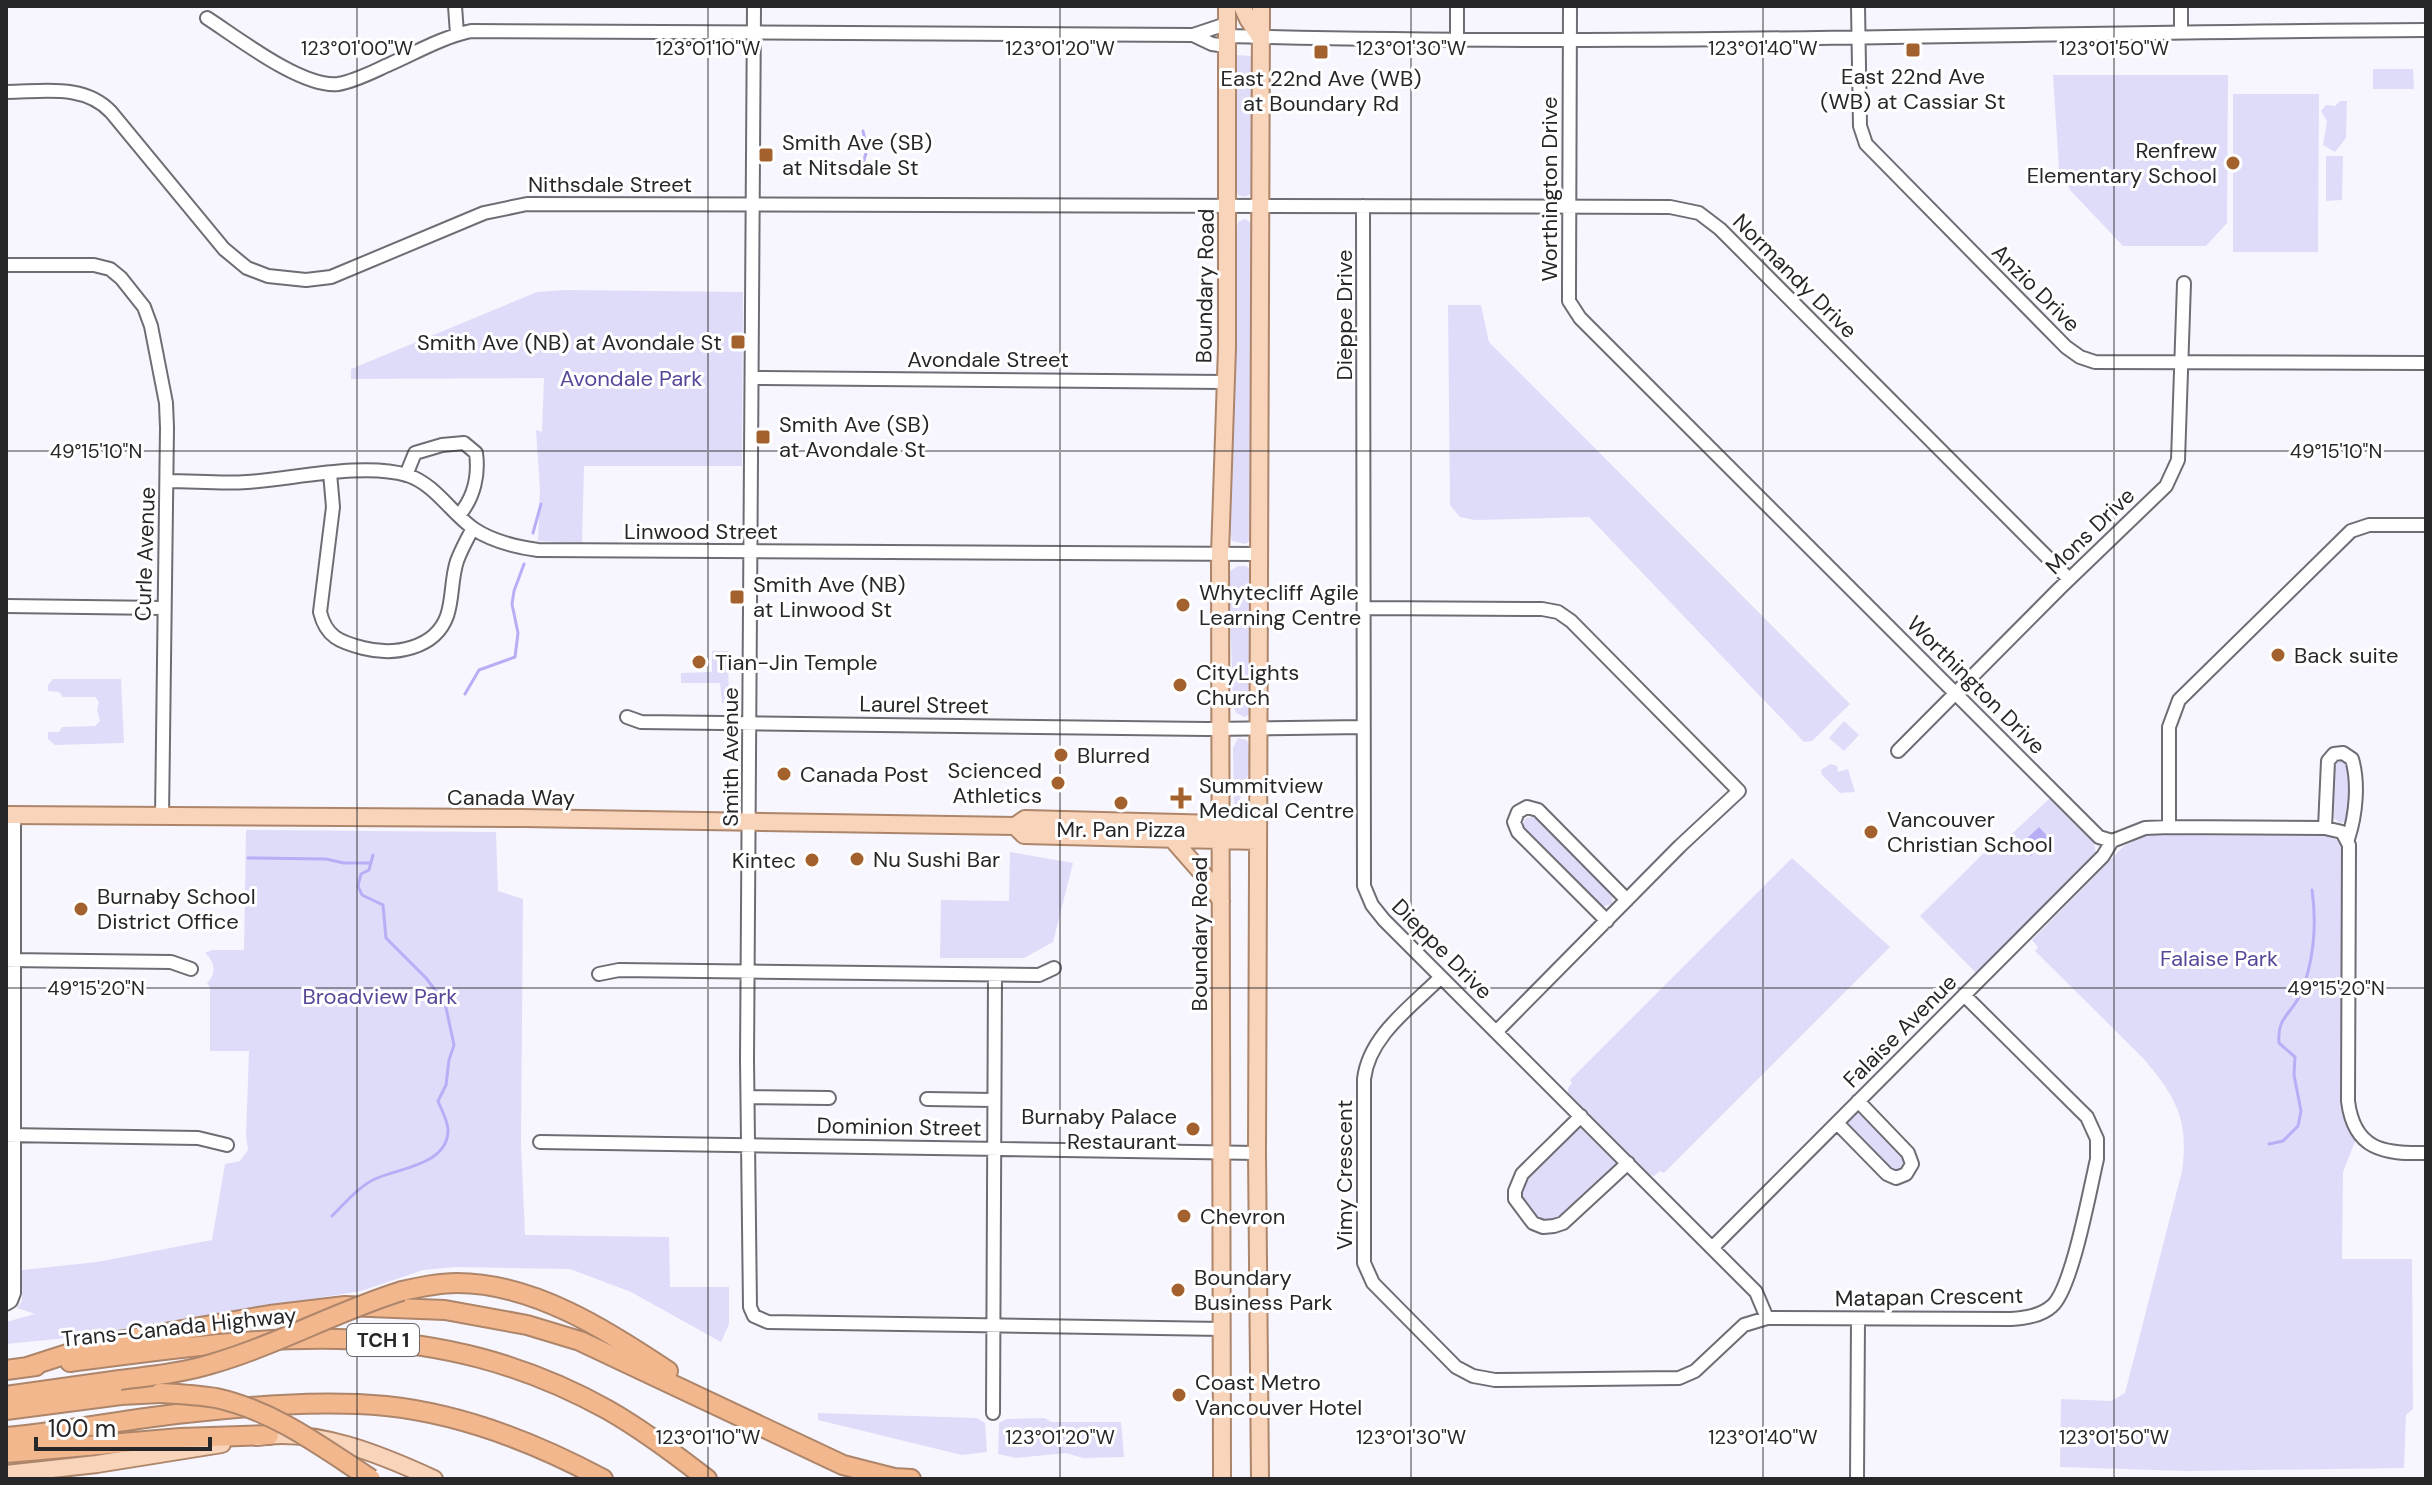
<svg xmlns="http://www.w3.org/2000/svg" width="2432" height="1485" font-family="'DM Sans',sans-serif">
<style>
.green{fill:#dfdcfa}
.water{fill:#b8aef6}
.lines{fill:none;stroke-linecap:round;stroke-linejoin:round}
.stream{stroke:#b8aef6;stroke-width:3}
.minor-casing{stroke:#6e6d74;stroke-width:16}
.major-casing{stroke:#ac856a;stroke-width:20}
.highway-casing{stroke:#ac856a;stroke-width:22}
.minor{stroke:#fff;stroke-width:12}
.major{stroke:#f8d4bb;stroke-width:16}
.highway{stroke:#f3b78d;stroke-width:18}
.highway-bridge-casing{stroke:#ac856a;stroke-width:22;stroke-linecap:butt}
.highway-bridge{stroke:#f3b78d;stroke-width:18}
.ticks{fill:none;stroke:#27272a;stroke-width:2;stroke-opacity:0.45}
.poi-dot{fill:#a3612d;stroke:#fff;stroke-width:3}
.labels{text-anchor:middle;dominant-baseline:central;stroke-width:6;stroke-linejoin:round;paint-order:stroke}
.shield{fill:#fff;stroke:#68686a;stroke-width:2}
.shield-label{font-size:20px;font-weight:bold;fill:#27272a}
.poi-label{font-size:22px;fill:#27272a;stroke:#fff;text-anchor:start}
.street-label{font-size:22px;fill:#27272a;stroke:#fff}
.park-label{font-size:22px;fill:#584699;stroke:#fff}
.ticks-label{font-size:20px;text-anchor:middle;fill:#27272a;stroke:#fff;stroke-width:6;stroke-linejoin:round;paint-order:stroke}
</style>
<rect width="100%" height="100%" fill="#f7f6fe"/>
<!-- green -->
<path class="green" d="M1235,55L1252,56L1253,61V189L1251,194L1245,197L1238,195L1235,187L1233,125Z
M2373,69H2413L2414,89H2373Z
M2053,75H2228L2227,223L2206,246H2123L2070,190L2059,169Z
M2233,94H2319L2318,252H2233Z
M2340,101H2347L2346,138L2335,152L2323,145L2327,121L2321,111L2326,105L2335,106Z
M2326,156H2343L2342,200L2326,201Z
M1245,219L1251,223L1253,229L1251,540L1245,544L1232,541L1229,527L1230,430L1235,363L1236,232L1238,222Z
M566,290L743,292L742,466H584L582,543L538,541L540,489L536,430L542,432L544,378L351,379V369L537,292Z
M1448,305H1481L1489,342L1850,704L1812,741L1804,742L1589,517L1475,520L1460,517L1450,505Z
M1238,566H1246L1251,570V713L1245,717L1236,713L1233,705L1229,577L1230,571Z
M712,651H728L729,703H722L720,683H681V673L712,672Z
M53,679H121L124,743L55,745L48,739V732H59L62,727L95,726L100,721L97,710L99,702L95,697H63L59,692L48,691V685Z
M1844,721L1859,735L1844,751L1829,738Z
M1238,738L1247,740C1255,760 1244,795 1234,812L1233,748Z
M2341,759C2356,768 2350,800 2350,816L2347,821L2340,823L2331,816L2332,767L2335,761Z
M1830,764L1837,766L1838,772L1848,769L1855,792L1840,793L1822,775L1821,770Z
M2050,798L2094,843L2096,853L1977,974L1920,916L1990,847H1998Z
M1532,817L1540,820L1613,892L1612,904L1600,907L1530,838L1523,823L1526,818Z
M246,830L496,832L498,891L523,899L521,1144L525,1235L669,1237L670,1287H729V1324L721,1342L631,1292L570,1269L456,1267L423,1270L361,1291L68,1338L6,1344V1322L35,1314L17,1308L22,1301V1270L97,1262L212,1240L225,1164L240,1161L248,1150L246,1136L249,1051H210V987L207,983C217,973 215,962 205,953L212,950H244Z
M2153,835L2328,836L2336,839L2342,847V1103L2346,1122L2356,1139L2343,1172L2342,1259H2412L2413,1409L2406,1415L2404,1468L2187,1471L2060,1467L2061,1399L2111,1401L2125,1393L2182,1171C2189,1119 2176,1097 2143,1058L2035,951L2038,947L2032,940L2124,846L2141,837Z
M1010,852L1073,863L1053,942L1024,958H940L941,900L1009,901Z
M1792,858L1890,947L1664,1173L1660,1171L1654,1176L1650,1175L1629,1156L1562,1221C1534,1226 1514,1208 1523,1179L1588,1114L1568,1093V1088L1572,1083L1570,1080Z
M1858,1113L1863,1115L1905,1157L1906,1163L1901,1172H1892L1847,1126V1121L1853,1114Z
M818,1413L977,1418L985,1423L987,1452L962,1455L818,1420Z
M1044,1418L1052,1422H1121L1124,1457L1083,1458L1066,1453L1016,1458L998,1454L999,1423L1006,1419Z"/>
<!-- water -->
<path class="water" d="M2039,827L2049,838L2031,856L2020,845Z"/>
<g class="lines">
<!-- stream -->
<path class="stream" d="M863,131L867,149L863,164
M533,533L541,504
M465,694L479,670L515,657L518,633L512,604L514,591L524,564
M248,858L326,859L344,863H371
M2269,1144L2283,1141L2298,1126L2301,1111L2294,1075L2295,1057L2279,1043C2277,1018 2289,1016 2299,997C2314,965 2317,924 2312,890
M332,1216C345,1203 358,1187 375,1179C399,1168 448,1165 448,1130C448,1121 441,1109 438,1101L446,1085L449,1060L454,1045L445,1003L426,978L386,938L383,905L362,895L358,886L361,874L369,870L373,855"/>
<defs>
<path id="minor" d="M455,6L457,34
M754,6L747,1060L750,1307L754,1316L768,1322L1223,1329
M1570,6L1569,289V301L1580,318L2099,837L2112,841L2145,828L2169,827L2325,828L2342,832L2349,845L2348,1101C2354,1150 2384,1154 2426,1153
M1858,6L1860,126L1866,144L2066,347L2080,357L2095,362L2426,363
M2181,6V32
M207,18C238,38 302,88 338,84C356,81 374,71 390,64C417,52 443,37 471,31L1193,35L1226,24
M1193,35L1212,44L1226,46
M1226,36C1626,47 2026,32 2426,30
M1457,39V6
M6,92C42,92 84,83 111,112L224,249L247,268L268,276L306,280L331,277L484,213L527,204L1670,207L1699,213L1720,229L2069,579
M1363,206L1364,886L1372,905L1384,920L1756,1292L1767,1318
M6,265H94L110,269L121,278L144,307L151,326L166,403L167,428L162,817
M752,378L1225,382
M330,473L333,507L320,612C326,637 340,642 363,648C394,656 435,649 447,616C453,599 451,579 457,561C461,550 467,539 473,528
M406,475L415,453L442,445L464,443L476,453C479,475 474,497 460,514
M167,481C194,481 221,484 247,482C293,479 363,462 407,475C435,484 451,513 474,529C492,541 516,547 538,550L1260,554
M6,606L163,608
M1365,608L1542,609L1558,612L1571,621L1739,791L1680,846L1496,1032
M627,717L641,722L1207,729L1363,727
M1898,751L2059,589L2166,486L2178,460L2184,283
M2169,827V727L2179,700L2351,531L2369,525H2426
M2325,828L2328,761L2334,754L2343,753L2352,759C2359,783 2356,815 2348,839
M1607,921L1518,832L1514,822L1518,812L1527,807L1538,810L1627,900
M8,960L171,962L191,969
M599,974L619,970L1039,975L1054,968
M1441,977C1411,1007 1369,1036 1364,1079V1263L1373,1283L1456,1367L1473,1376L1495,1380L1679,1378L1695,1371L1744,1325L1767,1318L2011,1319C2025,1318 2041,1316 2052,1306C2072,1289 2090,1189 2097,1159V1139L2087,1117L1964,995
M748,1097L829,1098
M927,1099L994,1100
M1581,1116L1522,1174L1515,1191V1199L1533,1223L1543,1227L1554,1226L1563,1223L1628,1163
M1837,1123L1887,1174L1896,1178L1906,1174L1912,1164L1908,1153L1858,1101
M6,1135L198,1138L227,1145
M540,1142L1257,1153
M1713,1247L2103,856L2112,841
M6,1304L11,1301L14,1293V815
M993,1413L995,975
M1857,1479L1858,1319"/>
<path id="major" d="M1242,6L1248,19L1260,37
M6,815L523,818L1015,826L1025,819L1258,825
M1015,826L1024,835L1258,841
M1173,840L1209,881L1221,901
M257,1437C315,1427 382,1455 434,1479
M6,1474L97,1464L222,1444
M1222,1479L1220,554L1227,348V6
M1260,1479L1257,1153L1261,6"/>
<path id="highway" d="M402,1291C420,1287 438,1283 457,1283C533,1283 607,1330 668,1371
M70,1362C263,1337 428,1310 608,1410C643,1430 675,1454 707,1479
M27,1367L95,1345L270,1315L345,1306L445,1310L527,1325L580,1341L843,1465L894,1478L911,1479
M6,1370L36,1366
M6,1396L120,1380
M6,1410L121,1395L160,1393
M6,1437C66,1432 126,1419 186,1413C252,1406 320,1400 386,1406C463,1414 536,1443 603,1479
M6,1453L180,1438L269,1435"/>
</defs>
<!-- minor casing -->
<use href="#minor" class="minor-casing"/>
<!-- major casing -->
<use href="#major" class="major-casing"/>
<!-- highway casing -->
<use href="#highway" class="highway-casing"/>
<!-- minor -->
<use href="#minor" class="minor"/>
<!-- major -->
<use href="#major" class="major"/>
<!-- highway -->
<use href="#highway" class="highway"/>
<defs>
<path id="highway-bridge" d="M120,1380C150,1376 182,1373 211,1364C277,1345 337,1311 402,1291
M160,1393C179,1394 198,1395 216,1398C275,1411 322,1447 371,1479"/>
</defs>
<!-- highway-bridge casing -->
<use href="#highway-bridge" class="highway-bridge-casing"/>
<!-- highway-bridge -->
<use href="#highway-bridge" class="highway-bridge"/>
</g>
<!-- ticks -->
<path class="ticks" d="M357,6V1479M708,6V1479M1060,6V1479M1411,6V1479M1763,6V1479M2114,6V1479M6,451H2426M6,988H2426"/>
<!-- markers -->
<g class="poi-dot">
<rect x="1905" y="42" width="16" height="16" rx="4"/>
<rect x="1313" y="44" width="16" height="16" rx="4"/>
<rect x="758" y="147" width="16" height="16" rx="4"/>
<circle cx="2233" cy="163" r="8"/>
<rect x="730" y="334" width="16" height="16" rx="4"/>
<rect x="755" y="429" width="16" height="16" rx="4"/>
<rect x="729" y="589" width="16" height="16" rx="4"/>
<circle cx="1183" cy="605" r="8"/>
<circle cx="2278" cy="655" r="8"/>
<circle cx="699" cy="662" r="8"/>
<circle cx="1180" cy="685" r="8"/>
<circle cx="1061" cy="755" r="8"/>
<circle cx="784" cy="774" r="8"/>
<circle cx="1058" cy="783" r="8"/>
<path d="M1177 786h8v8h8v8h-8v8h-8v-8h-8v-8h8z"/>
<circle cx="1121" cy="803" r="8"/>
<circle cx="1871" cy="832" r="8"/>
<circle cx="857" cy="859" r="8"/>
<circle cx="812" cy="860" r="8"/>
<circle cx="81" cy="909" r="8"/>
<circle cx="1193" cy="1129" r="8"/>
<circle cx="1184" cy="1216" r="8"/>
<circle cx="1178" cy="1290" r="8"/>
<circle cx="1179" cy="1395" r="8"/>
</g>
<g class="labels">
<!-- shield labels -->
<rect class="shield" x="347" y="1324" width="72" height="32" rx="6"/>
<g class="shield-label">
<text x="383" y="1340">TCH 1</text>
</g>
<!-- poi labels -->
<g class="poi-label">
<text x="1913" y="76" text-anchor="middle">East 22nd Ave<tspan x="1913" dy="25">(WB) at Cassiar St</tspan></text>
<text x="1321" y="78" text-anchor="middle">East 22nd Ave (WB)<tspan x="1321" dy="25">at Boundary Rd</tspan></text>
<text x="782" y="142">Smith Ave (SB)<tspan x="782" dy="25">at Nitsdale St</tspan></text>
<text x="2217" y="150" text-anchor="end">Renfrew<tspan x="2217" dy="25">Elementary School</tspan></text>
<text x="722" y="342" text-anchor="end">Smith Ave (NB) at Avondale St</text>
<text x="779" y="424">Smith Ave (SB)<tspan x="779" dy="25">at Avondale St</tspan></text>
<text x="753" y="584">Smith Ave (NB)<tspan x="753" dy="25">at Linwood St</tspan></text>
<text x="1199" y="592">Whytecliff Agile<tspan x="1199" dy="25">Learning Centre</tspan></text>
<text x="2294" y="655">Back suite</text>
<text x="715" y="662">Tian-Jin Temple</text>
<text x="1196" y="672">CityLights<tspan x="1196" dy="25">Church</tspan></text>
<text x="1077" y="755">Blurred</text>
<text x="1042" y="770" text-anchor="end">Scienced<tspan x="1042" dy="25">Athletics</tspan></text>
<text x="800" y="774">Canada Post</text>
<text x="1199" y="785">Summitview<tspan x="1199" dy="25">Medical Centre</tspan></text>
<text x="1887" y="819">Vancouver<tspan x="1887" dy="25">Christian School</tspan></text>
<text x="1121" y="829" text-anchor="middle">Mr. Pan Pizza</text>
<text x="873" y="859">Nu Sushi Bar</text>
<text x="796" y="860" text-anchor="end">Kintec</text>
<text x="97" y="896">Burnaby School<tspan x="97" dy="25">District Office</tspan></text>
<text x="1177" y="1116" text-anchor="end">Burnaby Palace<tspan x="1177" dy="25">Restaurant</tspan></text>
<text x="1200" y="1216">Chevron</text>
<text x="1194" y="1277">Boundary<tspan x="1194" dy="25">Business Park</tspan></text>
<text x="1195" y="1382">Coast Metro<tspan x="1195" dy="25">Vancouver Hotel</tspan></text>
</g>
<!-- street labels -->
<g class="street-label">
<text x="610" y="184">Nithsdale Street</text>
<text transform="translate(1549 189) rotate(-90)">Worthington Drive</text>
<text transform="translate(1795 276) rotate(45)">Normandy Drive</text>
<text transform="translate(1205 286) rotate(-89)">Boundary Road</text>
<text transform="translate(2036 288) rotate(45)">Anzio Drive</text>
<text transform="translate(1344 315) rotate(-90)">Dieppe Drive</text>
<text x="988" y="359">Avondale Street</text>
<text x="701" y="531">Linwood Street</text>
<text transform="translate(2090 531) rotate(-44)">Mons Drive</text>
<text transform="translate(145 554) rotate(-88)">Curle Avenue</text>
<text transform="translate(1976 685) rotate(45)">Worthington Drive</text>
<text transform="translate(924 705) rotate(1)">Laurel Street</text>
<text transform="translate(730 757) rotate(-90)">Smith Avenue</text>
<text x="511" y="797">Canada Way</text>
<text transform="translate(1199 934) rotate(-90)">Boundary Road</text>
<text transform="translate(1442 949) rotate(45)">Dieppe Drive</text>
<text transform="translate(1900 1031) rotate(-45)">Falaise Avenue</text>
<text transform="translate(899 1127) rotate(1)">Dominion Street</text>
<text transform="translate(1344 1175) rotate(-90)">Vimy Crescent</text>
<text transform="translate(1929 1297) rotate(-1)">Matapan Crescent</text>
<text transform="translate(179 1327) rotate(-6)">Trans-Canada Highway</text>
</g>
<!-- park labels -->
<g class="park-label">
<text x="631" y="378">Avondale Park</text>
<text x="2219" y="958">Falaise Park</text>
<text x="380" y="996">Broadview Park</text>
</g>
</g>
<g class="ticks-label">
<text x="357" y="55">123°01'00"W</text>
<text x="708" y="55">123°01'10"W</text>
<text x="1060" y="55">123°01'20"W</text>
<text x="1411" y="55">123°01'30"W</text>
<text x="1763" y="55">123°01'40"W</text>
<text x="2114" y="55">123°01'50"W</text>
<text x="2336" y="458">49°15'10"N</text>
<text x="96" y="458">49°15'10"N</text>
<text x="2336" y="995">49°15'20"N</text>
<text x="96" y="995">49°15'20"N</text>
<text x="708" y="1444">123°01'10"W</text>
<text x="1060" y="1444">123°01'20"W</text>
<text x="1411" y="1444">123°01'30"W</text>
<text x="1763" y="1444">123°01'40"W</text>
<text x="2114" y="1444">123°01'50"W</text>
</g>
<!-- border -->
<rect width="2432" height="1485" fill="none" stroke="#27272a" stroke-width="16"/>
<!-- scale -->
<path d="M36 1437v12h174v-12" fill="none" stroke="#27272a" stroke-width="4"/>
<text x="48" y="1437" font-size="24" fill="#27272a" stroke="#ffffff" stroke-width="6" paint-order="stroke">100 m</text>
</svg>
